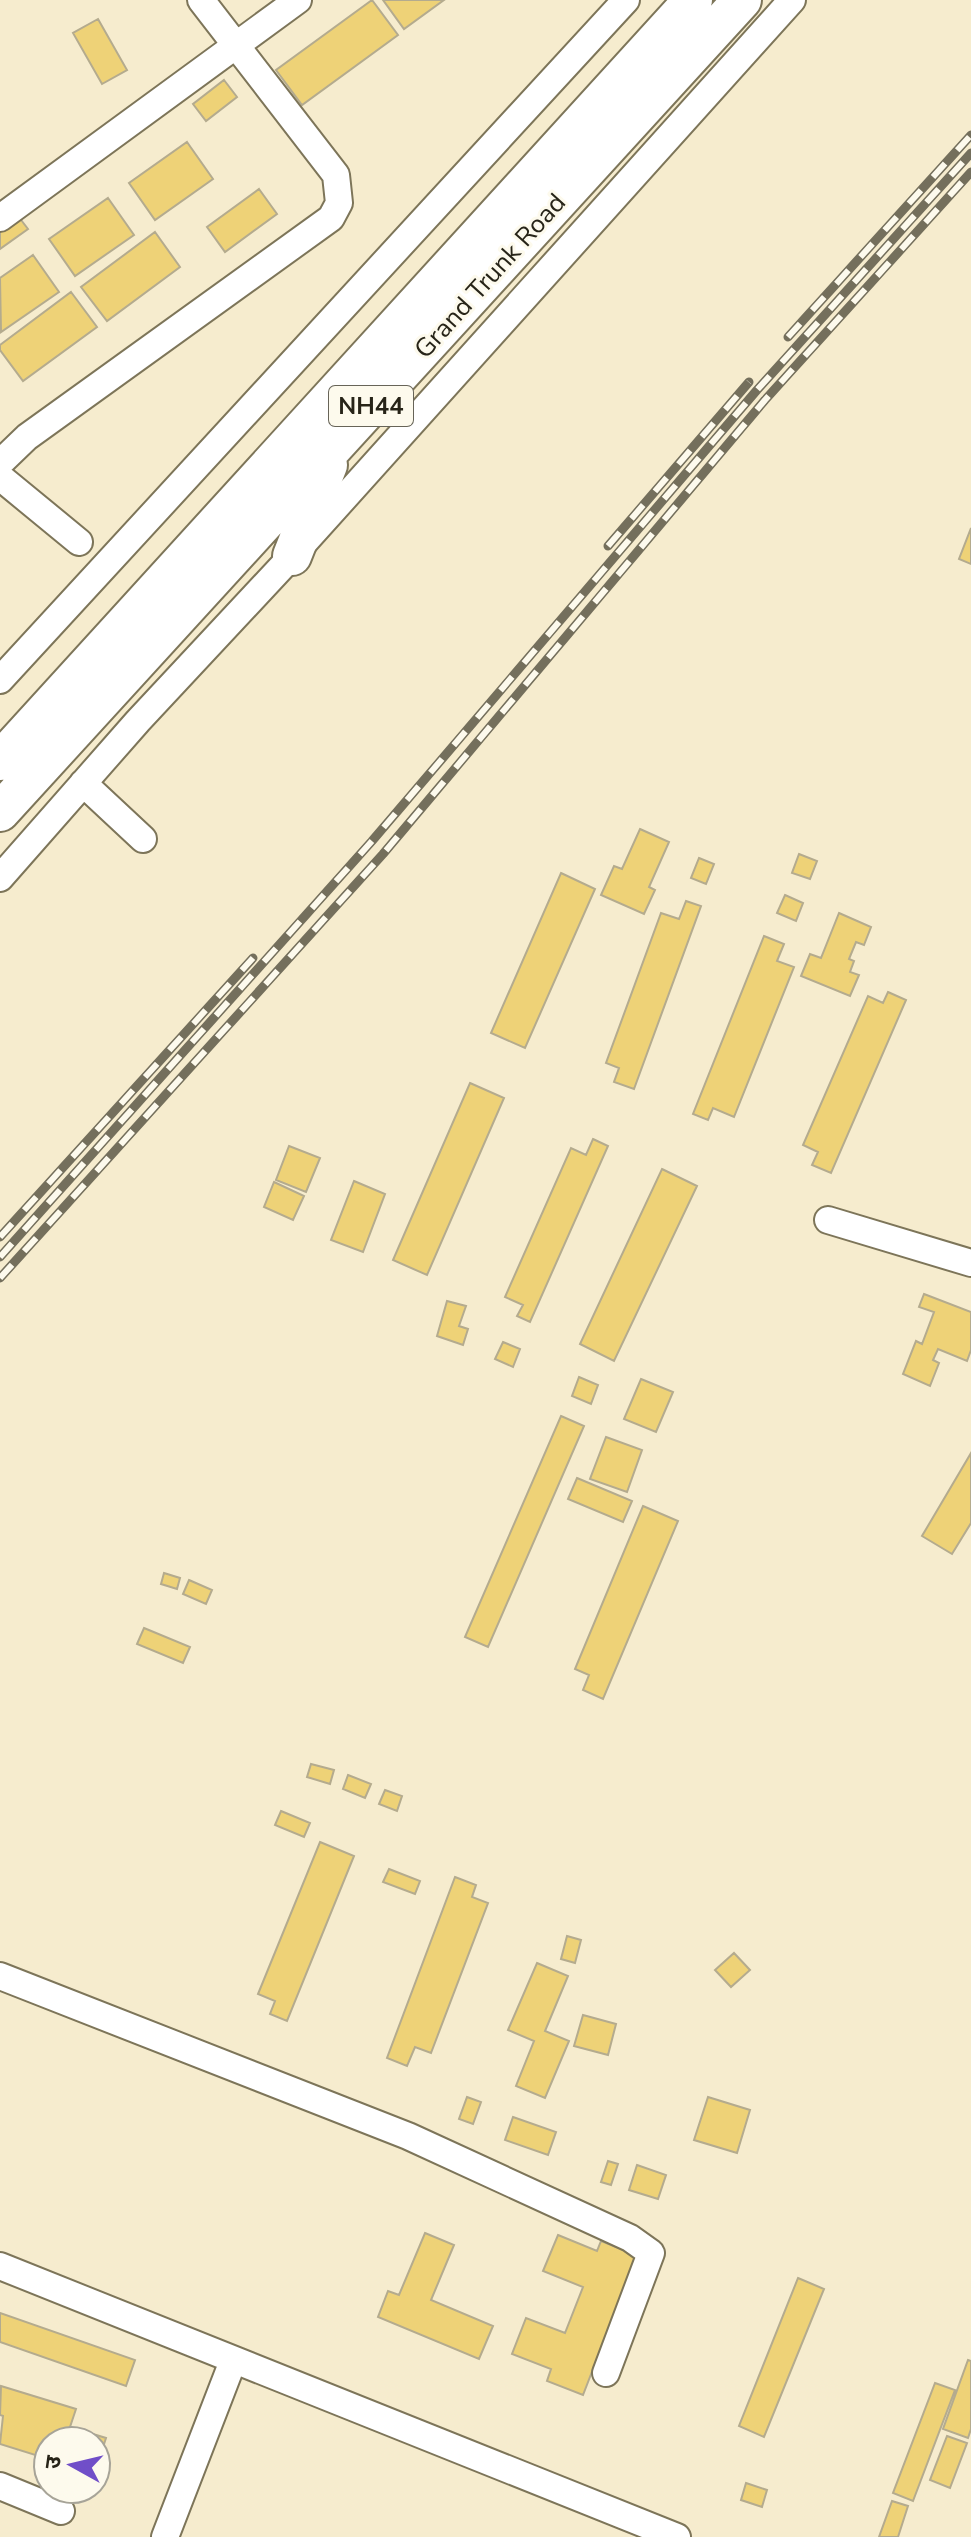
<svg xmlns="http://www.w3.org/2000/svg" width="971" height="2537" font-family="'Nunito Sans','Noto Sans Devanagari',sans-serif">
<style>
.building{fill:#eed277;stroke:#b4ab8e;stroke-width:2}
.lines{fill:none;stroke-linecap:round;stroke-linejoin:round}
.minor-casing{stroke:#7d7559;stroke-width:30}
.highway-casing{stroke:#7d7559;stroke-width:42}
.minor{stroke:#fff;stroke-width:26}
.highway{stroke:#fff;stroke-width:38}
.rail-casing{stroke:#746f5c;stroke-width:9}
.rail{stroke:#fdfaed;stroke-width:6;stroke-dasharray:18;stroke-linecap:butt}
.labels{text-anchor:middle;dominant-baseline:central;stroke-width:6;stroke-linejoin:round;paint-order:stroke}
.shield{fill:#fdfaed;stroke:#676458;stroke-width:2}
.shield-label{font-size:24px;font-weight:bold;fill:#272418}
.street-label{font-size:26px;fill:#272418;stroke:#fdfaed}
</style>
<rect width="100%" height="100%" fill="#f6ecce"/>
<!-- building -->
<path class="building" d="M372,0L398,35L302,105L276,70Z
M383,0H444L404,29Z
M98,19L127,70L102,84L73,33Z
M224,80L237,97L206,121L193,104Z
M187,142L213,179L155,220L129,183Z
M259,189L277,214L225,252L207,227Z
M108,198L134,235L75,276L49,239Z
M18,216L28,229L0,249V229Z
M155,232L180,267L107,321L81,287Z
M33,255L59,292L1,332L0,278Z
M71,292L97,327L23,381L0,350V345Z
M971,528V564L959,559Z
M640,829L669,842L649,887L655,890L644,914L601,895L614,866L622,869Z
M799,854L817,861L810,879L792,873Z
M699,858L714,864L706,884L691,878Z
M561,873L595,889L525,1048L491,1033Z
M785,895L803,903L796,921L777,913Z
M686,901L701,906L634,1089L614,1082L619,1068L606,1063L661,913L679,919Z
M839,913L871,927L864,945L856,942L849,959L854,961L850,972L859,975L850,996L801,976L810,954L821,958Z
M764,936L784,944L777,961L794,967L734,1117L713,1108L708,1120L693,1114Z
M888,992L906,1000L831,1173L812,1165L818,1152L803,1145L868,996L883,1003Z
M470,1083L504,1098L427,1275L393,1260Z
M593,1139L608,1146L530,1322L517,1316L523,1305L505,1297L571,1148L586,1155Z
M289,1146L320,1158L306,1192L276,1180Z
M662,1169L697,1186L614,1361L580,1344Z
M354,1181L385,1194L363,1252L331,1240Z
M274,1182L304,1196L293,1220L264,1207Z
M924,1294L971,1312V1350L967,1361L938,1349L933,1360L939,1363L930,1386L903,1374L916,1341L922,1344L934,1312L919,1307Z
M447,1301L466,1306L459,1326L468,1329L463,1345L437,1336Z
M503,1342L520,1349L513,1367L495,1359Z
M579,1377L598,1385L591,1404L572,1396Z
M641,1379L673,1392L656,1432L624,1419Z
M561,1416L584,1426L488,1647L465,1637Z
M606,1437L642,1450L627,1492L590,1479Z
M971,1453V1523L952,1554L922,1536Z
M577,1478L632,1501L623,1522L568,1499Z
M643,1506L678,1521L603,1699L583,1690L589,1675L575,1669Z
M164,1573L180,1578L177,1589L161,1584Z
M189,1580L212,1590L206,1604L183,1594Z
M144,1628L190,1647L183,1663L137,1644Z
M311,1764L334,1770L330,1784L307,1777Z
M348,1775L371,1784L365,1798L343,1789Z
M385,1790L402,1796L397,1811L379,1804Z
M281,1811L310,1823L304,1837L275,1825Z
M320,1842L354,1856L287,2021L270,2014L275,2001L258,1994Z
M389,1869L420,1881L415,1894L383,1882Z
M455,1877L476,1885L472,1897L488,1903L431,2053L415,2047L407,2066L387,2058Z
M567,1936L581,1940L575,1963L561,1959Z
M734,1953L750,1970L731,1987L715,1970Z
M537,1963L568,1976L545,2031L569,2041L545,2098L516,2086L534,2041L508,2030Z
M583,2015L616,2024L608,2055L574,2046Z
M467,2097L481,2102L473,2124L459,2119Z
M708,2097L750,2110L737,2153L694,2140Z
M513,2117L556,2132L548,2155L505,2140Z
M608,2161L618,2164L611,2185L601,2182Z
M637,2165L666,2175L658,2199L629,2190Z
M425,2233L454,2245L431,2300L493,2326L479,2359L378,2317L388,2291L399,2295Z
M558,2235L597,2251L601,2241L637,2255L583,2395L547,2381L551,2369L512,2354L526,2318L565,2333L583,2287L543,2271Z
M798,2278L824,2289L764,2437L739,2426Z
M0,2313L135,2360L126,2386L0,2342Z
M968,2360L971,2361V2429L968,2438L943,2429Z
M935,2383L955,2390L913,2501L893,2493Z
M1,2386L76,2409L70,2427L106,2438L97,2466L96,2441H48V2459L0,2444L3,2416L0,2415Z
M947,2436L967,2443L950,2488L930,2480Z
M746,2483L767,2490L762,2507L741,2500Z
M892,2501L908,2506L898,2537H879Z"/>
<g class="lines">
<defs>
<path id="minor" d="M0,218L298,0
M0,463L27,437L331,218L339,203L336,175L201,0
M0,477L79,542
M0,680L626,0
M83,783L143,839
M0,878L138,721L292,556L792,0
M828,1220L971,1263
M0,1976L408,2136L630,2238L651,2253L606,2373
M0,2266L677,2537
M0,2486L61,2511
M165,2537L233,2361"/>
<path id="highway" d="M292,556L328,465
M0,761L693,0
M0,812L742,0"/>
</defs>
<!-- minor casing -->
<use href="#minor" class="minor-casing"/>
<!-- highway casing -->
<use href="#highway" class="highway-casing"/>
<!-- minor -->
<use href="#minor" class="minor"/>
<!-- highway -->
<use href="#highway" class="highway"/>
<defs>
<path id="rail" d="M788,337L971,135
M608,546L749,382
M0,1237L253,958
M0,1257L372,841L757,390L971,153
M0,1278L383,854L765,400L971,172"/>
</defs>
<!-- rail casing -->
<use href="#rail" class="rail-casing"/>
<!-- rail -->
<use href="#rail" class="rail"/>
</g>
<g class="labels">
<!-- shield labels -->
<rect class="shield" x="329" y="386" width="84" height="40" rx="6"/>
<g class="shield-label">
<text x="371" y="406">NH44</text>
</g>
<!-- street labels -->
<g class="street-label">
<text transform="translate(490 276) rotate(-48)">Grand Trunk Road</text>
</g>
</g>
<!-- north arrow -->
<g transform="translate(72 2465) rotate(278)"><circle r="38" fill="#fdfaed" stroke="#a7a498" stroke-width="2"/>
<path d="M0-6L14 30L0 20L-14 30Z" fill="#704ec8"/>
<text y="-12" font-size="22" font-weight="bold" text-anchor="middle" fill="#272418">उ</text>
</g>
</svg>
